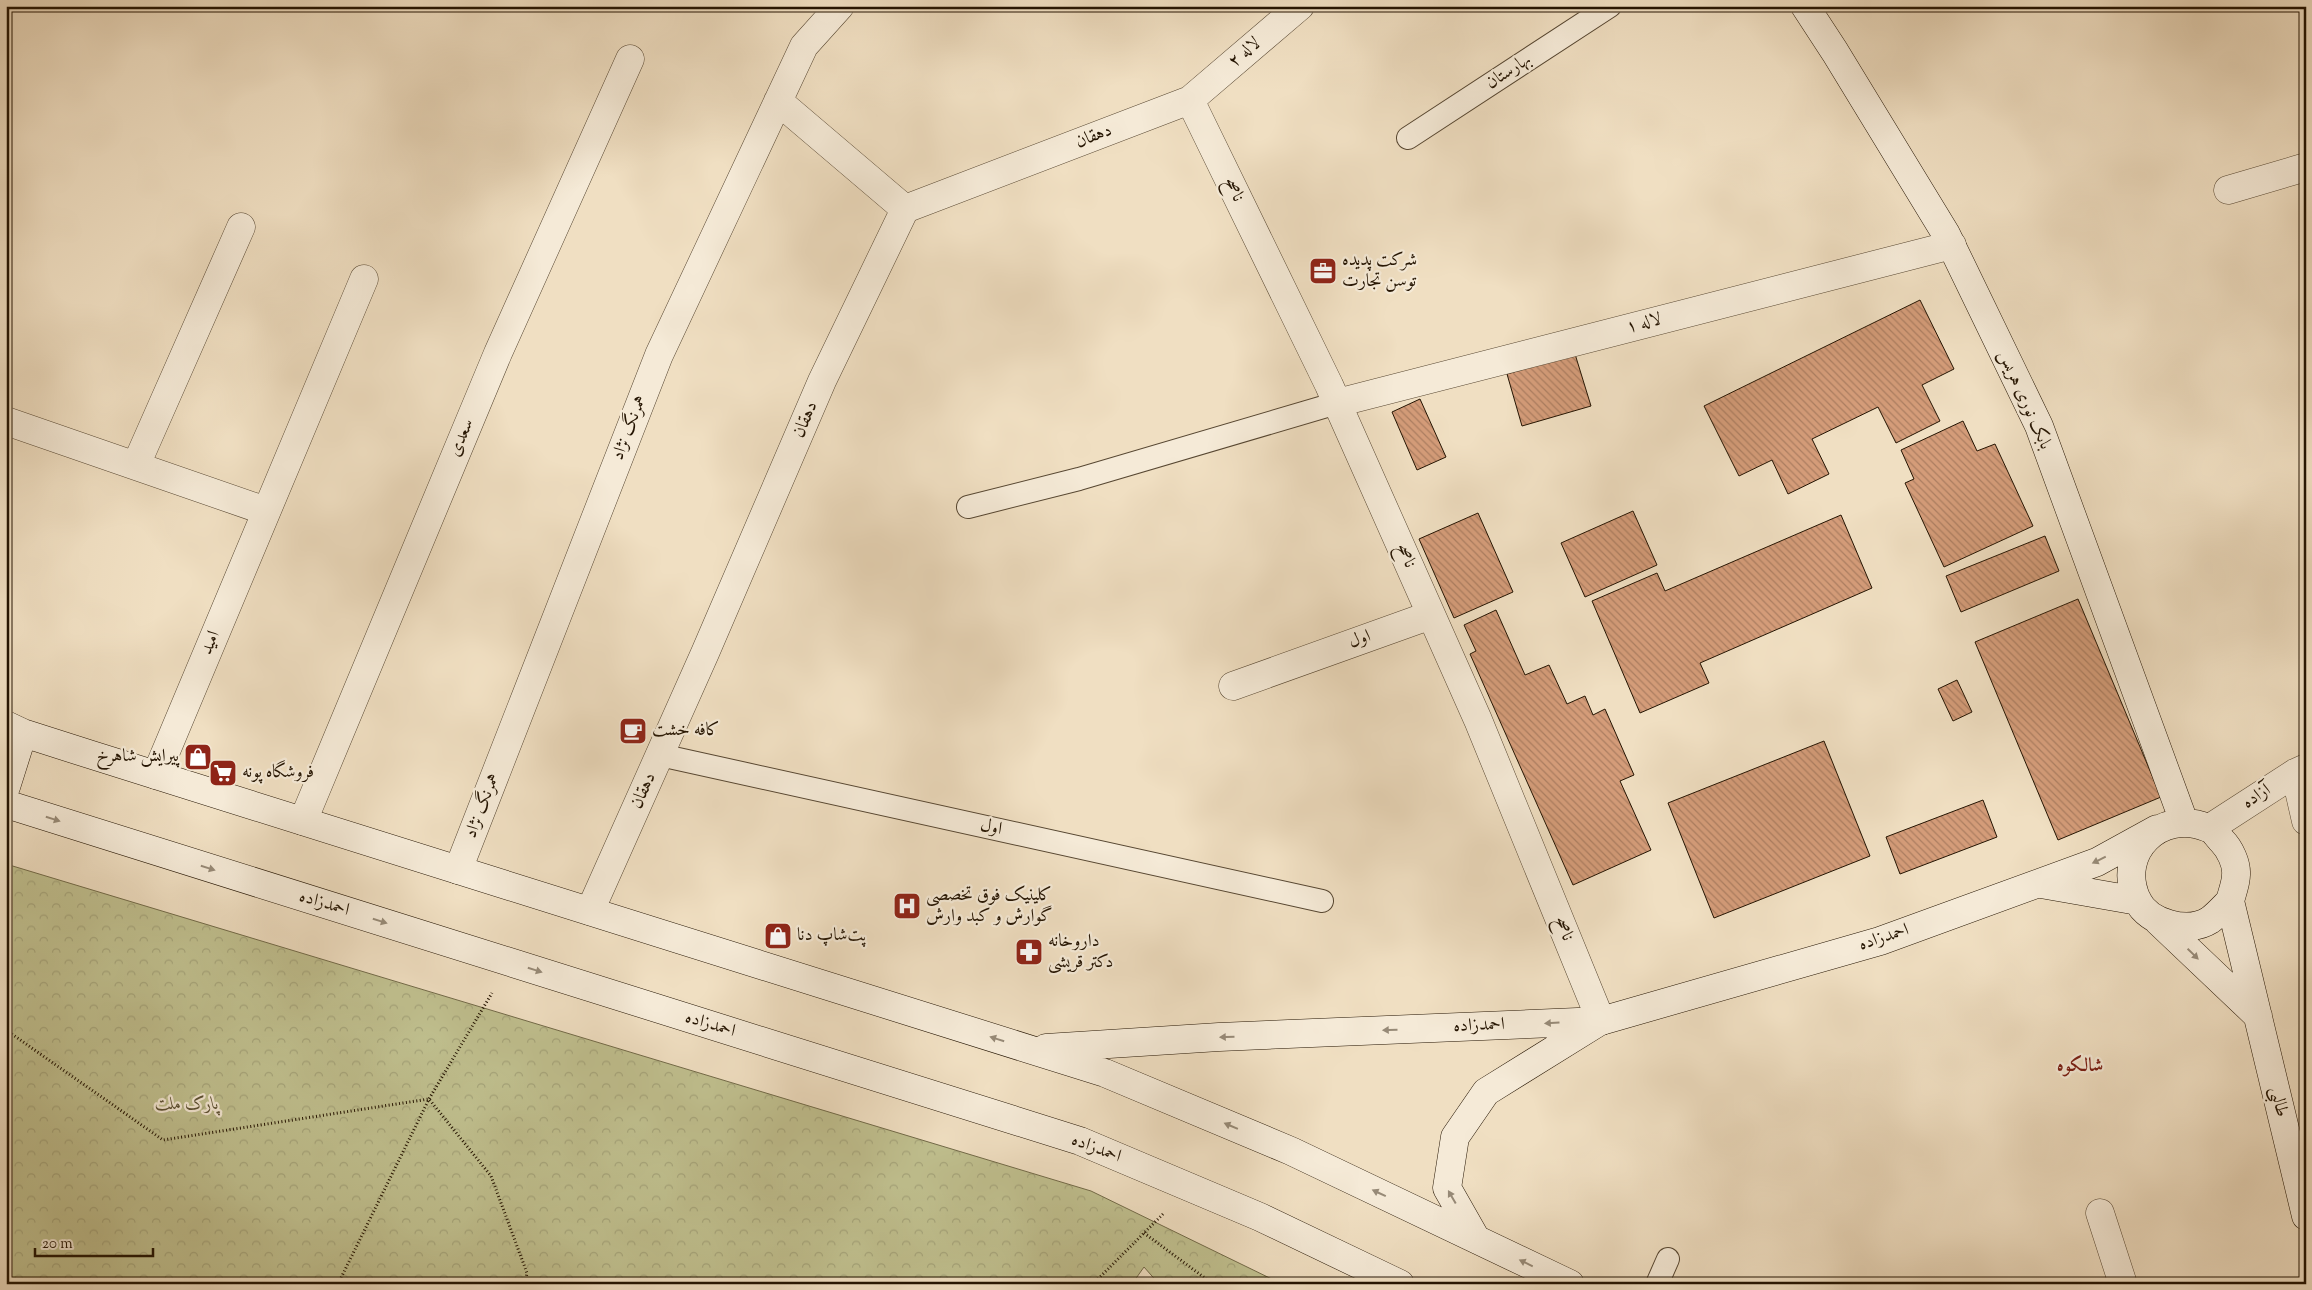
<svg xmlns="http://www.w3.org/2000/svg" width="2312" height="1290" font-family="'Sorts Mill Goudy',Amiri,serif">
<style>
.park{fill:url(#park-crowns);stroke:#726a48}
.building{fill:url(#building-back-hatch);stroke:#241402}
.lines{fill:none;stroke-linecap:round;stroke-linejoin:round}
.service-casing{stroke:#574732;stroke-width:24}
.minor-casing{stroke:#574732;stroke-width:29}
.secondary-casing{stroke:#241402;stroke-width:29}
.path{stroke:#241402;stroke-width:3;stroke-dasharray:1 2.5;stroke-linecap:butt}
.service{stroke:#f5ead7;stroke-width:22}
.minor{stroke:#f5ead7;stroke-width:28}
.secondary{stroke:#f5ead7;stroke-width:28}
.oneway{fill:#978a77}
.labels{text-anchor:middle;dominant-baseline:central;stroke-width:4.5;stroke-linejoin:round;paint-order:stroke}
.street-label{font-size:18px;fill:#241402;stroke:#f5ead7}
.poi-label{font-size:18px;fill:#241402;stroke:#f5ead7;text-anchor:start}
.park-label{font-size:18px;font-style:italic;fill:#5b5033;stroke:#f5ead7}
.neighbourhood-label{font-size:19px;font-weight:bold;fill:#7a1f14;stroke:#f5ead7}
</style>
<defs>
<pattern id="park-crowns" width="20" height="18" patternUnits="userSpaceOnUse" patternTransform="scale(1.25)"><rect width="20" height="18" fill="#c0c08f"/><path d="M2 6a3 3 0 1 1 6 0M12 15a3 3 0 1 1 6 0" fill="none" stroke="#a5a47a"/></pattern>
<pattern id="building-back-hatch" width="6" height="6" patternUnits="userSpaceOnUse" patternTransform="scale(1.25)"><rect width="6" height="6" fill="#d49c79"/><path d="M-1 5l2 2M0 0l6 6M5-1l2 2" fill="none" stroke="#ac7e61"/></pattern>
</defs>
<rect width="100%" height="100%" fill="#f0dfc2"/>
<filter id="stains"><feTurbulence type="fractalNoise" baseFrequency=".004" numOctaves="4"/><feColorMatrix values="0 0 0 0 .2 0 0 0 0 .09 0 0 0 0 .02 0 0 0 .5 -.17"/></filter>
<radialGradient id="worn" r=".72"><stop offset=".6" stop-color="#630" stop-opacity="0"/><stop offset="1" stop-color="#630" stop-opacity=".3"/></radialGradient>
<!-- park -->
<path class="park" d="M6,864L1091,1191L1282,1284H1159L1144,1267L1132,1284H6Z"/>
<!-- building -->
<path class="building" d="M1920,300L1954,369L1922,385L1940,421L1896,443L1878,407L1812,439L1829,474L1788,494L1772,460L1739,476L1704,406Z
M1575,354L1591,406L1522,426L1507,374Z
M1420,399L1446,457L1417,470L1392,412Z
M1963,421L1977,451L1995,444L2033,526L1944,567L1905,483L1914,479L1901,450Z
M1633,511L1657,565L1585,597L1561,543Z
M1478,513L1513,592L1454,618L1419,539Z
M1841,515L1872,588L1700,663L1709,683L1640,713L1592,601L1657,573L1665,591Z
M2045,536L2059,571L1961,612L1946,576Z
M2078,599L2161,797L2058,840L1975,642Z
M1496,610L1525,675L1549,665L1567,704L1585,696L1593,715L1605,709L1634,775L1620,781L1651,850L1573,885L1470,654L1476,651L1464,625Z
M1957,680L1972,712L1953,721L1938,689Z
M1824,741L1870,856L1714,918L1668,803Z
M1983,800L1997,837L1900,874L1886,837Z"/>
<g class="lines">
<defs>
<path id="service" d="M1408,138L1610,6
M968,507L1079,479L1337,403
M660,755L1322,901
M1657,1284L1668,1259"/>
<path id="minor" d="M1190,100L1329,385L1478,720L1601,1021
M778,101L905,209
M2228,190L2306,167
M1337,403L1952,245
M6,421L266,511
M136,465L241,227
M1233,686L1431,615
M2295,773L2306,821
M156,775L364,279
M303,821L498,353L630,59
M2210,828L2295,773L2306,768
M458,870L659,355L804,46L840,6
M590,911L705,653L822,381L905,209L1190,100L1300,6
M2100,1213L2123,1284"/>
<path id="secondary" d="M1805,6L1835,52L1946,234L2039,426L2184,822
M6,725L23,733L92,755L1105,1073L1291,1151L1570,1284
M6,787L23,733
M6,804L1080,1141L1260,1217L1400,1284
M2041,884L2138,901
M2230,901C2224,907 2217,915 2210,920C2188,934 2149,924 2137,900C2115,852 2161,808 2208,828C2214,830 2218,837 2222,841C2230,849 2237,864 2236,875C2236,883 2232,893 2230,901L2306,1216
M2158,921L2258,1016
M1046,1048L1219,1037L1601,1021L1880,941L2097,862L2157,829
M1476,1239L1447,1188L1455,1137L1486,1092L1597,1023"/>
</defs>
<!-- service casing -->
<use href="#service" class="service-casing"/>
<!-- minor casing -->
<use href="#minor" class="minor-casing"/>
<!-- secondary casing -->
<use href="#secondary" class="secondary-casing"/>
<!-- path -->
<path class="path" d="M6,1030L163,1140L429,1099L491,1176L527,1273L525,1284
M1144,1233L1213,1284
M6,1283L7,1284
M338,1284L429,1099L492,993
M1093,1284L1163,1214"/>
<!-- service -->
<use href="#service" class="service"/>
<!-- minor -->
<use href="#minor" class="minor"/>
<!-- secondary -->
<use href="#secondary" class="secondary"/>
</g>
<!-- one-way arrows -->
<defs><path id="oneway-solid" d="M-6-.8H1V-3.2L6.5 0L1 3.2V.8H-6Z" transform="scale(1.25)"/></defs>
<g class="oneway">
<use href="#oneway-solid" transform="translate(53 819) rotate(17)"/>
<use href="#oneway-solid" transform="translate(2099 860) rotate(154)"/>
<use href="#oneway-solid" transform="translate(208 868) rotate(17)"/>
<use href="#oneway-solid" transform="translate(380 921) rotate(17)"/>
<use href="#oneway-solid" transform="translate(2193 954) rotate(44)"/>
<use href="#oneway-solid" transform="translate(535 970) rotate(17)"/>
<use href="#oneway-solid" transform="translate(1552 1023) rotate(177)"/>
<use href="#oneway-solid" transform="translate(1390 1030) rotate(178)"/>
<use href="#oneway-solid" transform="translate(1227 1037) rotate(178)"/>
<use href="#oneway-solid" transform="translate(997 1039) rotate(-163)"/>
<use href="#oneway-solid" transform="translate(1231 1126) rotate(-157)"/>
<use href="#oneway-solid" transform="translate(1379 1193) rotate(-155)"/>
<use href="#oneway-solid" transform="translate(1452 1197) rotate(-120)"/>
<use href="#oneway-solid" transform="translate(1526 1263) rotate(-154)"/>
</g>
<!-- icons -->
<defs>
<symbol id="office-square" viewBox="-11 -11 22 22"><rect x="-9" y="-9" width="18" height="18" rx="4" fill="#8f2418" stroke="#f5ead7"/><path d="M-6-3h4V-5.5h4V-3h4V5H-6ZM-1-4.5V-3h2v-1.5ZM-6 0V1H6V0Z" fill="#fff"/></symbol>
<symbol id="cafe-square" viewBox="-11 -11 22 22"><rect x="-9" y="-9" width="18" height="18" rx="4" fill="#8f2418" stroke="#f5ead7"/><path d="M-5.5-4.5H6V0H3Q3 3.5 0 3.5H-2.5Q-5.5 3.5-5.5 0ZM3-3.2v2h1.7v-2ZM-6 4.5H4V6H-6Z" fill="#fff"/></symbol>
<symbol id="shop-square" viewBox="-11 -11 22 22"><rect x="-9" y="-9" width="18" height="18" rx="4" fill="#8f2418" stroke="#f5ead7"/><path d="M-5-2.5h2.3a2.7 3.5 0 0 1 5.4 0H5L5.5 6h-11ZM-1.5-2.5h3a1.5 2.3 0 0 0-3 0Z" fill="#fff"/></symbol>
<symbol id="supermarket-square" viewBox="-11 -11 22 22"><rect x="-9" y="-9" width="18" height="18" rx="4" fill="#8f2418" stroke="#f5ead7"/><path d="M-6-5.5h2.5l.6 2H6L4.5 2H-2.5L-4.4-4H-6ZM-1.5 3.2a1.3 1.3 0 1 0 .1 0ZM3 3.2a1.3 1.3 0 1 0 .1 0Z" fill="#fff"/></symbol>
<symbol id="hospital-square" viewBox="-11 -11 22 22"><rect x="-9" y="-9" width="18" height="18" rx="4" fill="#8f2418" stroke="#f5ead7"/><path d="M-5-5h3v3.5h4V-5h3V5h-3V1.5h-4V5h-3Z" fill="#fff"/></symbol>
<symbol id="pharmacy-square" viewBox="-11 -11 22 22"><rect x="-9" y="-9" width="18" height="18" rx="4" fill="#8f2418" stroke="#f5ead7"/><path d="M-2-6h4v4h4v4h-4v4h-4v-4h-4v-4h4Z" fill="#fff"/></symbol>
</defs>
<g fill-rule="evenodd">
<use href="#office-square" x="1307" y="255" width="32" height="32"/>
<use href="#cafe-square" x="617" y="715" width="32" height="32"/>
<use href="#shop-square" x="182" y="741" width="32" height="32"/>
<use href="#supermarket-square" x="207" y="757" width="32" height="32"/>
<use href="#hospital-square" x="891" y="890" width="32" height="32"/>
<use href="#shop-square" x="762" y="920" width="32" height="32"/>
<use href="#pharmacy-square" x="1013" y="936" width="32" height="32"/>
</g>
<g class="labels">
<!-- street labels -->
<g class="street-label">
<text transform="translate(1245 53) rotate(-40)">لاله ۲</text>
<text transform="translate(1509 72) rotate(-33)">بهارستان</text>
<text transform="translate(1094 137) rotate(-21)">دهقان</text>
<text transform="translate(1233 190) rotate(64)">ناصح</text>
<text transform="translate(1644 324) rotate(-14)">لاله ۱</text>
<text transform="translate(2024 400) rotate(66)">بابک نوری هریس</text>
<text transform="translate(806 420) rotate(-67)">دهقان</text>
<text transform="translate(630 428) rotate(-69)">همرنگ نژاد</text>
<text transform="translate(462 438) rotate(-67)">سعدی</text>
<text transform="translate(1405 556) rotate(66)">ناصح</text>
<text transform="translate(1360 640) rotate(-20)">اول</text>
<text transform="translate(211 643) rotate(-67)">امید</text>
<text transform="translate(644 791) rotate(-66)">دهقان</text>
<text transform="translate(2257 797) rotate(-33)">آزاده</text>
<text transform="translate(483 806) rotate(-69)">همرنگ نژاد</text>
<text transform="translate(991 828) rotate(12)">اول</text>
<text transform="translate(324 904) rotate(17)">احمدزاده</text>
<text transform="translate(1563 929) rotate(68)">ناصح</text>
<text transform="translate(1884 938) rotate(-18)">احمدزاده</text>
<text transform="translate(710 1025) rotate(17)">احمدزاده</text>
<text transform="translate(1479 1026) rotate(-2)">احمدزاده</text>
<text transform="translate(2278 1102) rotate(77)">طالبی</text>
<text transform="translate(1096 1149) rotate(21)">احمدزاده</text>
</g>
<!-- poi labels -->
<g class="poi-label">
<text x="1342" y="261">شرکت پدیده<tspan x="1342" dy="21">توسن تجارت</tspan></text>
<text x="652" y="731">کافه خشت</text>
<text x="179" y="757" text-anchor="end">پیرایش شاهرخ</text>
<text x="242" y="773">فروشگاه پونه</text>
<text x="926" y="896">کلینیک فوق تخصصی<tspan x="926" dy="21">گوارش و کبد وارش</tspan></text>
<text x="797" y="936">پت‌شاپ دنا</text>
<text x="1048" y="942">داروخانه<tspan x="1048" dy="21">دکتر قریشی</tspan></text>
</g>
<!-- park labels -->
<g class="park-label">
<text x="187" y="1105">پارک ملت</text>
</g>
<!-- neighbourhood labels -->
<g class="neighbourhood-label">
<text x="2080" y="1066">شالکوه</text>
</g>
</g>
<!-- margin -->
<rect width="2312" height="1290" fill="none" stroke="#f0dfc2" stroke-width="25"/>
<rect x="8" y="8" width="2297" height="1275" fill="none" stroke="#241402" stroke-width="2.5"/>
<rect x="12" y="12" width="2287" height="1265" fill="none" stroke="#241402"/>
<!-- scale -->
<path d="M35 1248v8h118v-8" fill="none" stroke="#241402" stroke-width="2.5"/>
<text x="42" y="1248" font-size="15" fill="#241402" stroke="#f5ead7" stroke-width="4" paint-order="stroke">20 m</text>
<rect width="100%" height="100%" filter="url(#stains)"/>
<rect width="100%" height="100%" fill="url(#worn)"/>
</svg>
